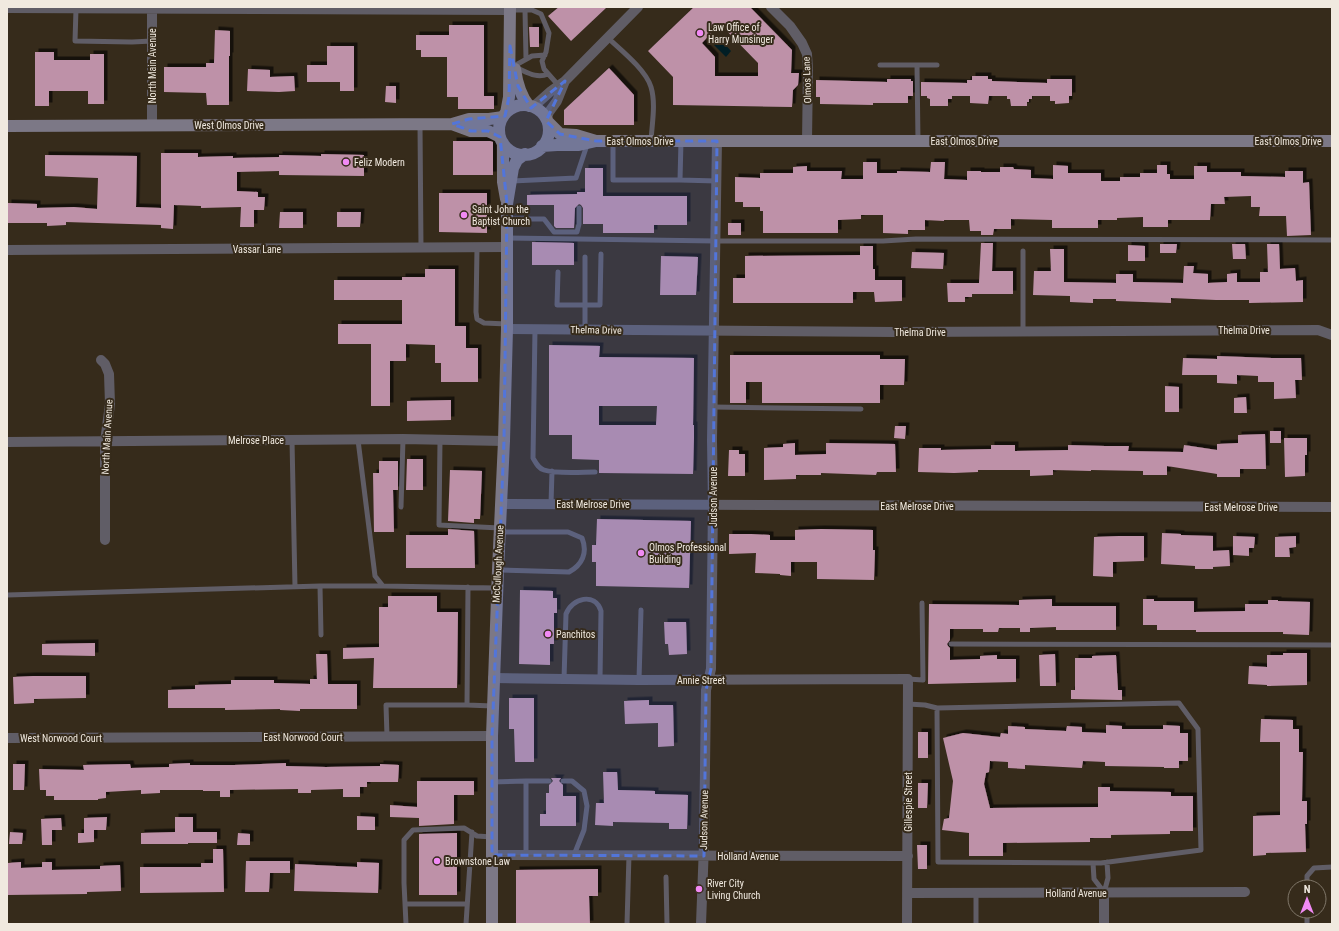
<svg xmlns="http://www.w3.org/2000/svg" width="1339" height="931" font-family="'Roboto Condensed',sans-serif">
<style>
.water{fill:#011e25}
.building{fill:#be91a8;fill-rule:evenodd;filter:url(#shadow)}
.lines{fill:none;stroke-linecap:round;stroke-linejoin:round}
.lane{stroke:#605d66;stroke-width:5}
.street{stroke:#605d66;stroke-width:10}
.secondary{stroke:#7c7886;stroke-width:12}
.marked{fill:#5275da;fill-opacity:0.2;stroke:#5275da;stroke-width:3;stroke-dasharray:8 5;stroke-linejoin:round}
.poi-dot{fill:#f18af4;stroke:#362b1b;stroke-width:1.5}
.labels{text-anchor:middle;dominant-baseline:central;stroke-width:4;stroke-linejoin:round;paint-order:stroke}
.poi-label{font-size:10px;fill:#f0e9df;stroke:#362b1b;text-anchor:start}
.street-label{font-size:10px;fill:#f0e9df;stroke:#362b1b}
</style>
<defs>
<filter id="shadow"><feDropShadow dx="3.5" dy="-3.5" stdDeviation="0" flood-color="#0009"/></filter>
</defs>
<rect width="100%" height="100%" fill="#362b1b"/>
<!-- water -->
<path class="water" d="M720,39L731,51L726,57L714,45Z"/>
<!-- building -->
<path class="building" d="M559,7H607L571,41L548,16Z
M694,7H750L792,50L791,73H799L798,85L793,90L792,107L673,105V77L648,51ZM720,24L758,63V76H715V57L702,43Z
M449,25H484V96H494V109H458V97H447V57H421V50H416V35H449Z
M529,27H539V47H530Z
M215,30L230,31V56H229V105H207L206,93L164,92V67H206V63H214Z
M327,46H354V91H340V82H307V65H327Z
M35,52H54V60H90V54H104V104H88V91H49V106H35Z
M609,68L634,95V125H564V110Z
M248,69L270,70V77L294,76L295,91L279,92L247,91Z
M972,76H988V79H992V81L1047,83V79H1072V96H1069V103L1055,104V101H1050V96H1032V99H1029V102H1027V106H1011L1010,99H1007V96H989L988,104L970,103V96H952V99H948V106H930V99L927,98V96H921V82L967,83V80H972Z
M887,79H911V81H913V96H908V103H873V105L820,104V97H816V80L887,82Z
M386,86H396V103L385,102Z
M453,141H490L493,142V175H453Z
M161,153H198V157L233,156V158L279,157V155L321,156V154L364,155V176L279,175V171L237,172V191L258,192V197H265L264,210H254V227H240L241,207L201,208V206L174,205L173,229L161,228V225L66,222V225L47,226V223H7L8,203L37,204V208L74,207L97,209L98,178L45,176V155L137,156L136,207L161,208Z
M863,162H877V173H897V171L930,172L931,162H945L944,179L967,180V171H981V172H1000V167H1013L1014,169L1031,170V178L1053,179V165L1068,166V173H1101V181H1120V177H1140V173H1157V165H1167V174H1170V179H1194V166H1207V172H1241V176L1285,177V171H1303V183L1309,182L1311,235L1287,236L1286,216H1259L1260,207H1251V196L1224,197L1225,204H1211L1210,220H1168V227H1143V217L1117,218V220H1098V228H1052V220L1011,219V229H994L993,235H981V231H970L969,220H944V221L925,220V230H908V234L883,233V215H861V219L838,220V233H763V211H760V207H743V202H735V177L760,178V173H793V167L807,166V171H842L841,179H863Z
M585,168H603V196H687V225H654V233H603V224H583V208L581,205L579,204L575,208L574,228H556L554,226V205H527V195L577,194V192H585Z
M439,193H487V233L439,232Z
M280,212H303V228H279Z
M337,212H361L360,227H337Z
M728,223H741V235H728Z
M532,242L574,243V265H532Z
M981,243H993L992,271H1013V294H972V297H965V302H948L947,283H979Z
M1160,244H1177L1176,253H1160Z
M1232,244H1245L1246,259H1233Z
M1267,244H1279L1280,269L1295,268L1296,281L1303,280V302L1249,303V300H1216L1171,298V303L1116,301V299H1093V303L1070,302V296L1033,295L1034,271H1051L1050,249H1064V282L1116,283V274H1133V282L1183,283L1184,266H1194L1193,273L1208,274V283L1227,282V274L1237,273V282H1260V272H1268Z
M1128,245L1145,246V261H1128Z
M860,246H873V269H875V280H902V301L875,302L874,292H853V303H733V278H745V256L860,255Z
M912,252L944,253L943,269L911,268Z
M661,256L698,257L696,295H660Z
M425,269H455V326H466V348H478V382H441V363H435V345L406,344V361H390V406H371V344H338V324H402V300H334V280H402V277H425Z
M549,345L600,346L599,357L694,358L693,425H694V438L693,474L599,473V460L572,459V435H549ZM599,406H657L656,425H599Z
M730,355H880V359H905L904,385H880V403H762V382H746V403H730Z
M1217,356L1272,358H1301L1302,380H1295L1296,398L1274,399V382H1258V376L1237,375V384L1217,383V375H1182L1183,358L1217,359Z
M1165,386L1179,387V412H1165Z
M1246,397L1247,413H1234V398Z
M451,400V420L407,421V401Z
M895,426H906L905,439L894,438Z
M1270,431H1281V443H1270Z
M1265,434L1266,469H1240V477H1217V474L1167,466V475H1143V471L1091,470V471L1053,470V475L1030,476V470H978V472L954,473L918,472L919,448H941V450L991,449V445H1015V451L1068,450V445L1105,446H1129L1128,451L1183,452L1184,445L1217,450V444L1238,443V435Z
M1284,438H1307V455H1305V476L1285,477Z
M795,443V455L826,454V443L895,444L896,472H877L876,475L821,473V475H796V479L764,480V448L783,447V444Z
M729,450H739V454H745V476H728Z
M407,459H423V490H406Z
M379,461H398V490H393L394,532H374L373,473H379Z
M450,470L482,471L480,519H474V523L448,521Z
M597,519L691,521L689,588L596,586V562H592V545H596Z
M448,529L474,531L475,568H406V535H448Z
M821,529L873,530V550H875L874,580L817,579V562H791V576L780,575V574L755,573L756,553L729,554V534H751L770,535V540H795V530Z
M1162,533L1181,534V535L1213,536V551L1229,550L1230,566L1213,567V569H1195V566L1161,564Z
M1119,536H1144V561L1113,562V577L1093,576L1094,537Z
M1233,536L1255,537L1254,548H1249V556L1233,555Z
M1296,536V547L1289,548L1290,557H1275V537Z
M520,590L553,591V598H557V613H554V644H550V665L519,664Z
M388,596H437V612H458L457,688H373L374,658L343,659V648L379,647V607H388Z
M1052,599V606H1116V630H1056V627L1030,628V632H1020V628H999L998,632H983V629H950V640L947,644L948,646L950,648V660L980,659V656L997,655V659H1016V682L928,684L929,604L1019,605V600Z
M1143,599H1154V601H1194V612L1245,611V604H1268V600H1278V601L1310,602L1309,635L1283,634V632H1196V630H1157V625H1143Z
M664,622H686L687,654L669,655L668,644H665Z
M95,643V656L42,655V644Z
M1283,653H1307V685L1267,686V685L1248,684L1249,666L1267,667V655H1283Z
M316,654H327L328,684H357V709H300V711L280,710V709L225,710V708H168V690L195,689V685L231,684V680H274V683L310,684V679H317Z
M1055,654L1056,686H1040L1039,655Z
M1116,655L1118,690H1122V700L1071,699V690H1075V658H1092V656Z
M33,676H86V698L34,699V703L14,704L13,677Z
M509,698H534V762H515L514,729H509Z
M649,700V705H673L674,746L658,747V723L625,724L624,701Z
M1261,719L1293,720V729H1299V752H1303L1302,801H1307V824H1305L1306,852L1266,853V855L1253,856V816L1280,815V742H1260Z
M1106,725L1122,726V729H1163V725L1180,726V733H1188V761H1179V768H1164V767L1105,766V762L1083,761L1082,768L1025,765V769L1008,768V762L990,761L989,772L986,773L984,784L990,808L1098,807V787H1110V791L1171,792V796H1193V831H1170V834L1111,835V838H1090V842L1003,843V856H969V833L942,830L944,819L949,818L953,781L943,738L963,733L1000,737L1001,733L1008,734V726L1025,727V729L1066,731L1067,726L1082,727V732L1106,733Z
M918,732H928V758H918Z
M190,763V765H234L286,763V766L326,767L380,766V764L399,765L398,782H367V787H360V797H343V789L311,790V793H298V789L230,790V797H220V791H203V790H160V793L141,794V790L106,792V798L98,799V800H54V796H46V790H40L39,769L84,770L83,765L130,764L131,768L169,767V764Z
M13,764H25L24,790H13Z
M603,772H617L618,790L655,791V794L688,795L687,829H669V823L613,822V826L595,825L596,803H604Z
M551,778H561L559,781L563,785V796H576V826H540V814H546V793H549V785L553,781Z
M417,781H474V795H454V824L419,826V818L390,817V805L417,807Z
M918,783H928L927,808H918Z
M357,816L375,817V830H357Z
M107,817L106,830H94V842L78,843V833H84V818Z
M175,817H193V832H217V843H188V844H141V833L175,832Z
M61,818L62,830H52V845H42L41,819Z
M10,832L23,833L22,844H9Z
M238,833L250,834V845H237Z
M457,833V895H419V834Z
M917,845H927V869H918Z
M213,849H223L224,892L140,893V867H201V863H213Z
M246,861H290V873H270L269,892H245Z
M21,862V868L42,867V862H52V870L100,869V866L120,865L121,891L87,892V894L7,895V866H8V863Z
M357,862L379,863L378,893L294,891L295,864L357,867Z
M598,869V896H589L590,924H516V870Z"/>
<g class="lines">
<!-- lane -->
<path class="lane" d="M76,9L75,41L132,42L152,41
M511,10H532L541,14L549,33L546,52L542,61L544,69L559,86
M525,10L526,59
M608,38C621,50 646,70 651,87C656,104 652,123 651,141
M880,65H917
M514,66L532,56L545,55
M515,67C527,72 536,79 548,74
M420,125L421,248
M918,141L917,65H937
M613,142V180H680L681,141
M680,180L717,181
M512,181L576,178L587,145
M507,219H544L554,232H577L579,224V208
M507,238L716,241H883L916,239L1332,240
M477,248L476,312L477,319L484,323L507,324
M1023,251V331
M558,272L557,305H600L601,254
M535,329L533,458C536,463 538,468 544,470C555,474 582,472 595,472
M585,330V257
M713,407L861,409
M292,440L295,587
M358,440L375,576L383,586L497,588
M440,440L439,525L500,528
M551,504L552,471
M401,507L403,439
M499,570L569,572C582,565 588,553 582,538L568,532H500
M320,586H383
M7,595L320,586L321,635
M951,644L1332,645
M564,679L566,614C572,598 595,592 601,611L600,679
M908,679L923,680L922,603
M639,680L641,610
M908,704L925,705L937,708L1179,703L1198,729L1201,850L1101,863L938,862L937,708
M467,705L493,706
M387,736L386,705H467L468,587
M526,781H549
M563,781H572L584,791L587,806L584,830L574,855
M492,782L526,781V855
M1093,863L1094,879L1104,892
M666,877L667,924
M1307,887V876L1314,868L1332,867
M976,893V924
M1104,893L1108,878L1107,862
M405,904H467
M1307,911V924
M406,924L404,883V840L413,830L464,828L477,836L492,837
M466,924L472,832
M627,924L629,855"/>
<!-- street -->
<path class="street" d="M771,7L790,26L802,43L807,54L808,69L807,141
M7,8L510,10
M533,107L551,91L565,81L638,7
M546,120L549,112L557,101L565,81
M152,125V7
M7,250L507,247
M507,329L896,332L1318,330L1332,335
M101,360L105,364L109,374L110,404L105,442V540
M7,442L403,439L504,441
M502,504L1332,507
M493,678L639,680L908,679L907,924
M7,738L492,736
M492,855L908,856
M908,893L1245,892
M701,924L704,845L706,690L711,669L713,505L712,440L717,141
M1104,924V893"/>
<!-- secondary -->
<path class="secondary" d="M515,69C517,83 520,95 529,106
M499 130a25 25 0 1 1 50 0a25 25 0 1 1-50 0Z
M506,113L509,97L510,7
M548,122L560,134L576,135L596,141
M452,124L471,131H488L500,137
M7,126L452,124L469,119H489L503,117
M503,143V182L506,199
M542,146L557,145H579L596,141H1332
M492,924V736L498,570L504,441L507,329V204L513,168L517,160L525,154"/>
</g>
<!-- marked area -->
<path class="marked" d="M510,46L518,86L531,108L565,81L546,121L560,134L596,141H717L711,669L706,690L704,856L492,855V736L504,441L507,204L500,137L488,131H471L452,124L469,119L505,116L509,97Z"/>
<!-- markers -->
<g class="poi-dot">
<circle cx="700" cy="33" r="4"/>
<circle cx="346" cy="162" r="4"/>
<circle cx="464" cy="215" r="4"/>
<circle cx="641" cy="553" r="4"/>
<circle cx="548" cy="634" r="4"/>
<circle cx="437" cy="861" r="4"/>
<circle cx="699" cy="889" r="4"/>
</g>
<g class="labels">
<!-- poi labels -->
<g class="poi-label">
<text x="708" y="27">Law Office of<tspan x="708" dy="12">Harry Munsinger</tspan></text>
<text x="354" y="162">Feliz Modern</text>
<text x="472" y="209">Saint John the<tspan x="472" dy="12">Baptist Church</tspan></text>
<text x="649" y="547">Olmos Professional<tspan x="649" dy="12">Building</tspan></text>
<text x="556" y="634">Panchitos</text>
<text x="445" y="861">Brownstone Law</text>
<text x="707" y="883">River City<tspan x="707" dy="12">Living Church</tspan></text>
</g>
<!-- street labels -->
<g class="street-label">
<text transform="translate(152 66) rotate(-90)">North Main Avenue</text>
<text transform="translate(807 80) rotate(-92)">Olmos Lane</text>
<text x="229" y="125">West Olmos Drive</text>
<text x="640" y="141">East Olmos Drive</text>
<text x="964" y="141">East Olmos Drive</text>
<text x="1288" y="141">East Olmos Drive</text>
<text x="257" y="249">Vassar Lane</text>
<text transform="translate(596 330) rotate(1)">Thelma Drive</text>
<text x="1244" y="330">Thelma Drive</text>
<text x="920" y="332">Thelma Drive</text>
<text transform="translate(107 437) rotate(-87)">North Main Avenue</text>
<text x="256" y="440">Melrose Place</text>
<text transform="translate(713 497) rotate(-90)">Judson Avenue</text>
<text x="593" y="504">East Melrose Drive</text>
<text x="917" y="506">East Melrose Drive</text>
<text x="1241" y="507">East Melrose Drive</text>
<text transform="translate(498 564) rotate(-87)">McCullough Avenue</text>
<text x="701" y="680">Annie Street</text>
<text x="303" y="737">East Norwood Court</text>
<text x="61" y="738">West Norwood Court</text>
<text transform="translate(908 802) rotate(-90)">Gillespie Street</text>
<text transform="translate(704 820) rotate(-89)">Judson Avenue</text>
<text x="748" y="856">Holland Avenue</text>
<text x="1076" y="893">Holland Avenue</text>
</g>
</g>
<!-- border -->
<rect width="1339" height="931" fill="none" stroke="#f0e9df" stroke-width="16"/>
<!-- north arrow -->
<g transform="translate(1307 899)"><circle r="19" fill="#362b1b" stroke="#807769"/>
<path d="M0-3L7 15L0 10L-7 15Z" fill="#f18af4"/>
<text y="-6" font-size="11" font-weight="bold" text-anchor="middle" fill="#f0e9df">N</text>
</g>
</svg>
